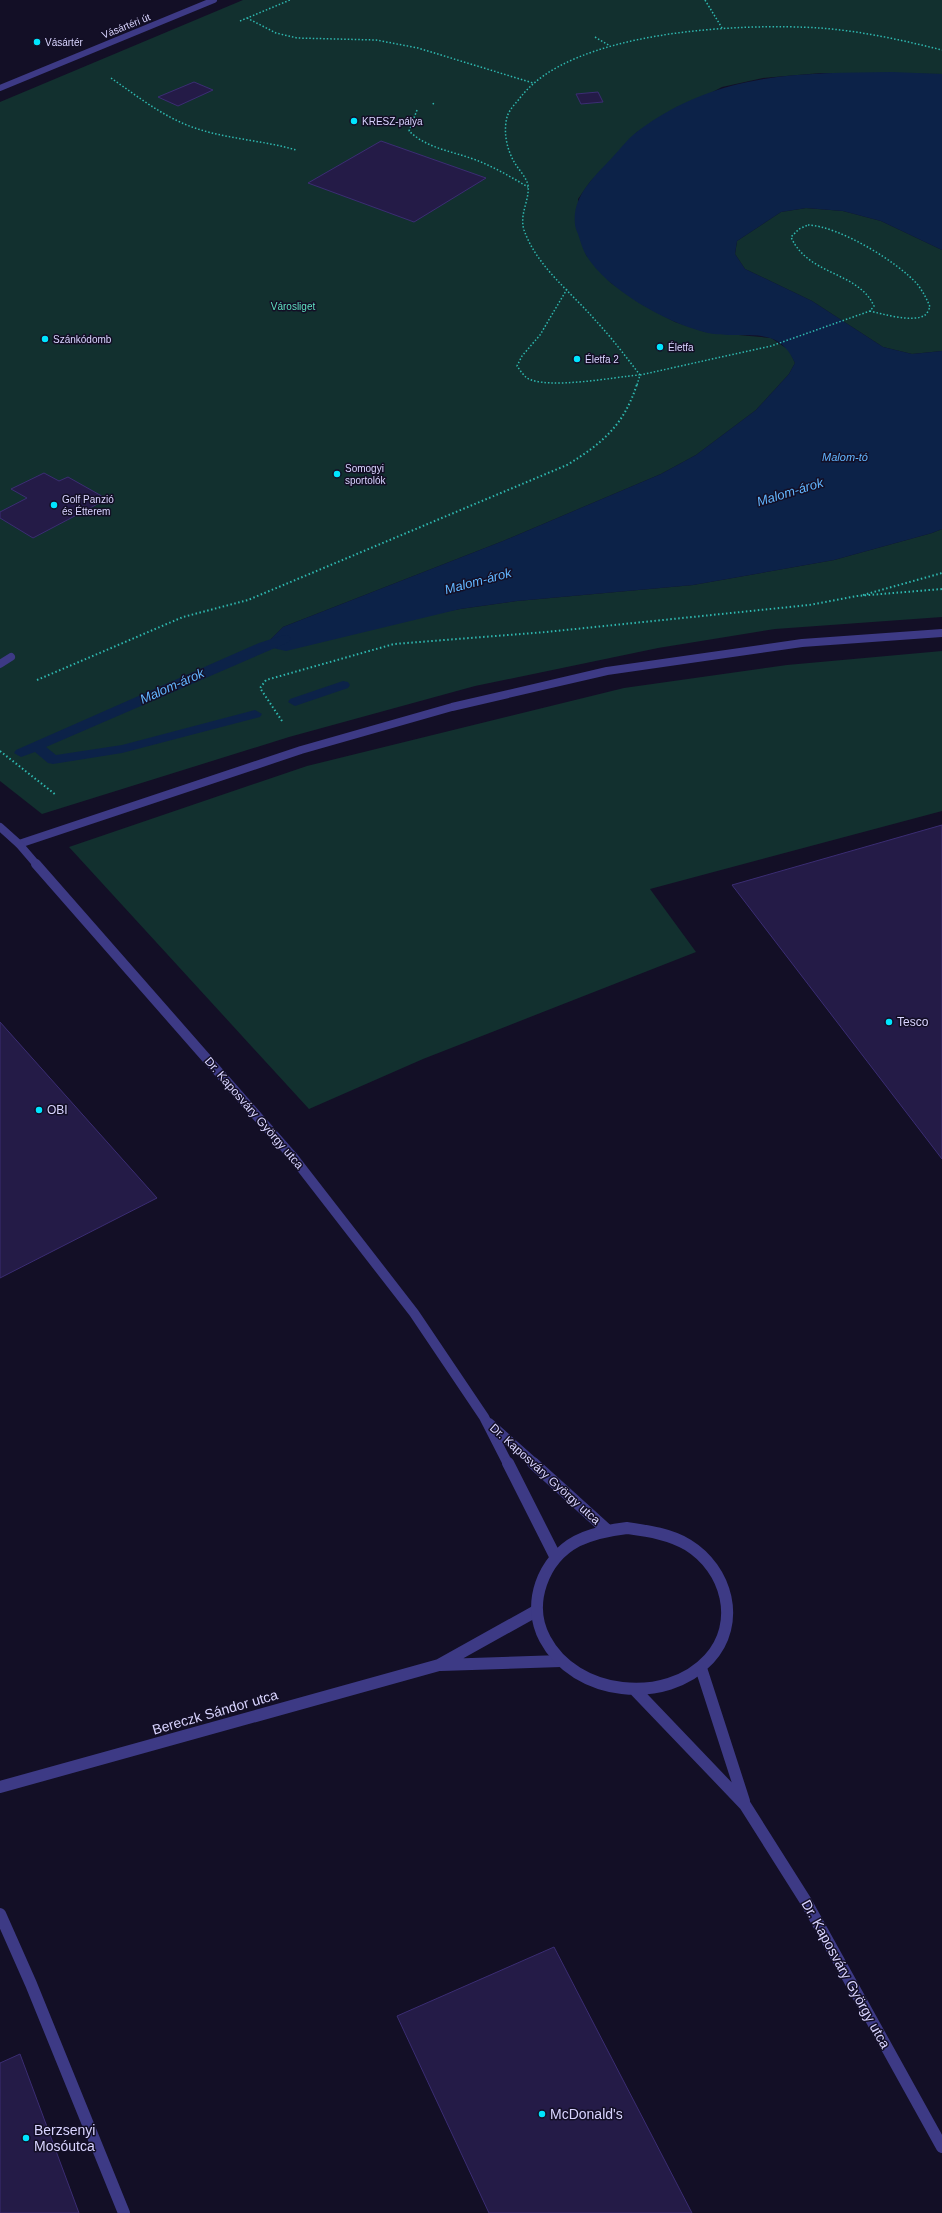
<svg xmlns="http://www.w3.org/2000/svg" width="942" height="2213" font-family="Helvetica,sans-serif">
<style>
.green{fill:#12302f}
.water{fill:#0c2248}
.lines{fill:none;stroke-linecap:round;stroke-linejoin:round}
.stream{fill:#0c2248;fill-rule:evenodd}
.building{fill:#241b47;stroke:#3b2d73}
.path-far1{stroke:#2fb8b0;stroke-width:1.5;stroke-dasharray:1.5 2;stroke-linecap:butt}
.path{stroke:#2fb8b0;stroke-width:2;stroke-dasharray:1.5 2.5;stroke-linecap:butt}
.service-far1{stroke:#3d3a85;stroke-width:8}
.service{stroke:#3d3a85;stroke-width:12}
.minor-far2{stroke:#3d3a85;stroke-width:8}
.minor-far1{stroke:#3d3a85;stroke-width:10}
.minor{stroke:#3d3a85;stroke-width:12}
.tertiary{stroke:#3d3a85;stroke-width:6}
.poi-dot{fill:#00e5ff;stroke:#130f26;stroke-width:1.5}
.labels{text-anchor:middle;dominant-baseline:central;stroke-width:3;stroke-linejoin:round;paint-order:stroke}
.far-street-label{font-size:10px;fill:#d9d4ff;stroke:#130f26}
.far-poi-label{font-size:10px;fill:#d9d4ff;stroke:#130f26;text-anchor:start}
.far-park-label{font-size:10px;fill:#5fe0c0;stroke:#130f26}
.far-water-label{font-size:11px;font-style:italic;fill:#62b6ff;stroke:#130f26}
.poi-label{font-size:12px;fill:#d9d4ff;stroke:#130f26;text-anchor:start}
.street-label{font-size:12px;fill:#d9d4ff;stroke:#130f26}
.water-label{font-size:13px;font-style:italic;fill:#62b6ff;stroke:#130f26}
.near-street-label{font-size:14px;fill:#d9d4ff;stroke:#130f26}
.near-poi-label{font-size:14px;fill:#d9d4ff;stroke:#130f26;text-anchor:start}
</style>
<rect width="100%" height="100%" fill="#130f26"/>
<!-- green -->
<path class="green" d="M243,0H942V74L821,73L763,78L722,87L637,132L590,182L578,199L586,255L611,283L643,305L675,322L705,332L771,338L789,350L795,363L789,374L756,410L696,455L661,474L503,541L283,627L264,646L460,609L517,601L693,585L834,560L932,533L942,529V617L775,629L658,648L475,686L289,737L42,814L0,781V102Z
M806,208L843,211L881,221L942,250V351L912,354L883,347L812,301L745,269L735,254L737,241L781,212Z
M942,651V811L650,889L696,952L423,1059L309,1109L69,847L307,766L624,688L787,665Z"/>
<!-- water -->
<path class="water" d="M892,72L942,74V250L881,221L843,211L806,208L781,212L737,241L735,254L745,269L812,301L883,347L912,354L942,351V529L932,533L834,560L693,585L517,601L460,609L286,651L264,646L283,627L503,541L661,474L696,455L756,410L789,374L795,363C790,352 783,342 770,338C752,332 725,338 704,332C666,322 607,290 586,255C583,250 581,243 579,237C578,233 575,228 575,224C572,198 592,179 608,162C618,152 627,139 638,131C717,72 798,73 892,72Z"/>
<g class="lines">
<!-- stream -->
<path class="stream" d="M284,635L289,636L291,639L289,642L46,747L56,755L122,745L255,710L262,714L260,717L122,753L53,764L48,763L35,752L21,757L14,753L16,750L259,643Z
M343,681L348,682L350,685L348,688L295,706L288,702L290,699Z"/>
</g>
<!-- building -->
<path class="building" d="M194,82L213,90L178,106L158,97Z
M598,92L603,102L581,104L576,94Z
M381,141L486,178L414,222L308,183Z
M44,473L59,481L68,477L107,499L33,538L0,518V512L27,498L11,489Z
M942,825V1159L732,885Z
M0,1022L157,1198L0,1278Z
M554,1947L692,2213H489L397,2016Z
M20,2054L79,2213H0V2063Z"/>
<g class="lines">
<!-- path-far1 -->
<path class="path-far1" d="M705,0L722,28
M247,18L276,33L297,38L376,40L418,48L533,83
M240,21L290,0
M595,37L610,46
M111,78C137,96 162,116 192,127C225,139 262,140 296,150
M433,103L434,105
M417,110L409,131C428,149 452,151 476,160C494,167 511,177 528,187
M808,225C839,226 898,262 918,285C923,292 927,299 930,307C929,309 927,314 925,315C914,323 882,314 870,311L874,306C858,271 808,276 791,237L799,229Z
M567,289L540,335L522,356L517,366C520,370 523,375 527,378C547,390 615,377 639,375
M640,375C626,357 612,338 596,321C571,292 537,267 524,230C519,214 530,200 528,185C526,177 520,171 516,165C507,151 503,133 507,117C509,110 515,104 520,98C571,30 741,23 820,28C861,31 902,40 942,50
M637,385L640,375L771,346L870,311"/>
<!-- path -->
<path class="path" d="M863,595L942,573
M37,680L183,617L248,600L567,465C603,443 624,425 637,384
M282,721L260,688L266,680L394,644L546,632L809,605L857,596L942,589
M0,751L56,795"/>
<!-- service-far1 -->
<path class="service-far1" d="M0,664L11,657
M19,844L301,750L452,707L607,671L802,643L942,633"/>
<!-- service -->
<path class="service" d="M441,1665L561,1661
M0,1787L439,1665L536,1611
M0,1914L31,1984L124,2213"/>
<!-- minor-far2 -->
<path class="minor-far2" d="M0,827L19,844L37,865"/>
<!-- minor-far1 -->
<path class="minor-far1" d="M36,864L293,1157L414,1313L484,1417L508,1464
M489,1423L535,1464"/>
<!-- minor -->
<path class="minor" d="M508,1463L555,1556
M533,1463L607,1530
M627,1528C648,1531 670,1534 688,1545C727,1569 742,1623 709,1659C666,1706 575,1696 545,1639C526,1604 543,1559 577,1541C593,1533 610,1530 627,1528Z
M701,1668L744,1801
M635,1690L745,1805L805,1900L942,2147"/>
<!-- tertiary -->
<path class="tertiary" d="M0,88L214,0"/>
</g>
<!-- markers -->
<g class="poi-dot">
<circle cx="37" cy="42" r="4"/>
<circle cx="354" cy="121" r="4"/>
<circle cx="45" cy="339" r="4"/>
<circle cx="660" cy="347" r="4"/>
<circle cx="577" cy="359" r="4"/>
<circle cx="337" cy="474" r="4"/>
<circle cx="54" cy="505" r="4"/>
<circle cx="889" cy="1022" r="4"/>
<circle cx="39" cy="1110" r="4"/>
<circle cx="542" cy="2114" r="4"/>
<circle cx="26" cy="2138" r="4"/>
</g>
<g class="labels">
<!-- far-street labels -->
<g class="far-street-label">
<text transform="translate(126 26) rotate(-22)">Vásártéri út</text>
</g>
<!-- far-poi labels -->
<g class="far-poi-label">
<text x="45" y="42">Vásártér</text>
<text x="362" y="121">KRESZ-pálya</text>
<text x="53" y="339">Szánkódomb</text>
<text x="668" y="347">Életfa</text>
<text x="585" y="359">Életfa 2</text>
<text x="345" y="468">Somogyi<tspan x="345" dy="12">sportolók</tspan></text>
<text x="62" y="499">Golf Panzió<tspan x="62" dy="12">és Étterem</tspan></text>
</g>
<!-- far-park labels -->
<g class="far-park-label">
<text x="293" y="306">Városliget</text>
</g>
<!-- far-water labels -->
<g class="far-water-label">
<text x="845" y="457">Malom-tó</text>
</g>
<!-- poi labels -->
<g class="poi-label">
<text x="897" y="1022">Tesco</text>
<text x="47" y="1110">OBI</text>
</g>
<!-- street labels -->
<g class="street-label">
<text transform="translate(254 1113) rotate(49)">Dr. Kaposváry György utca</text>
<text transform="translate(545 1474) rotate(42)">Dr. Kaposváry György utca</text>
</g>
<!-- water labels -->
<g class="water-label">
<text transform="translate(790 492) rotate(-17)">Malom-árok</text>
<text transform="translate(478 581) rotate(-15)">Malom-árok</text>
<text transform="translate(172 686) rotate(-24)">Malom-árok</text>
</g>
<!-- near-street labels -->
<g class="near-street-label">
<text transform="translate(215 1712) rotate(-16)">Bereczk Sándor utca</text>
<text transform="translate(846 1974) rotate(61)">Dr. Kaposváry György utca</text>
</g>
<!-- near-poi labels -->
<g class="near-poi-label">
<text x="550" y="2114">McDonald's</text>
<text x="34" y="2130">Berzsenyi<tspan x="34" dy="16">Mosóutca</tspan></text>
</g>
</g>
</svg>
